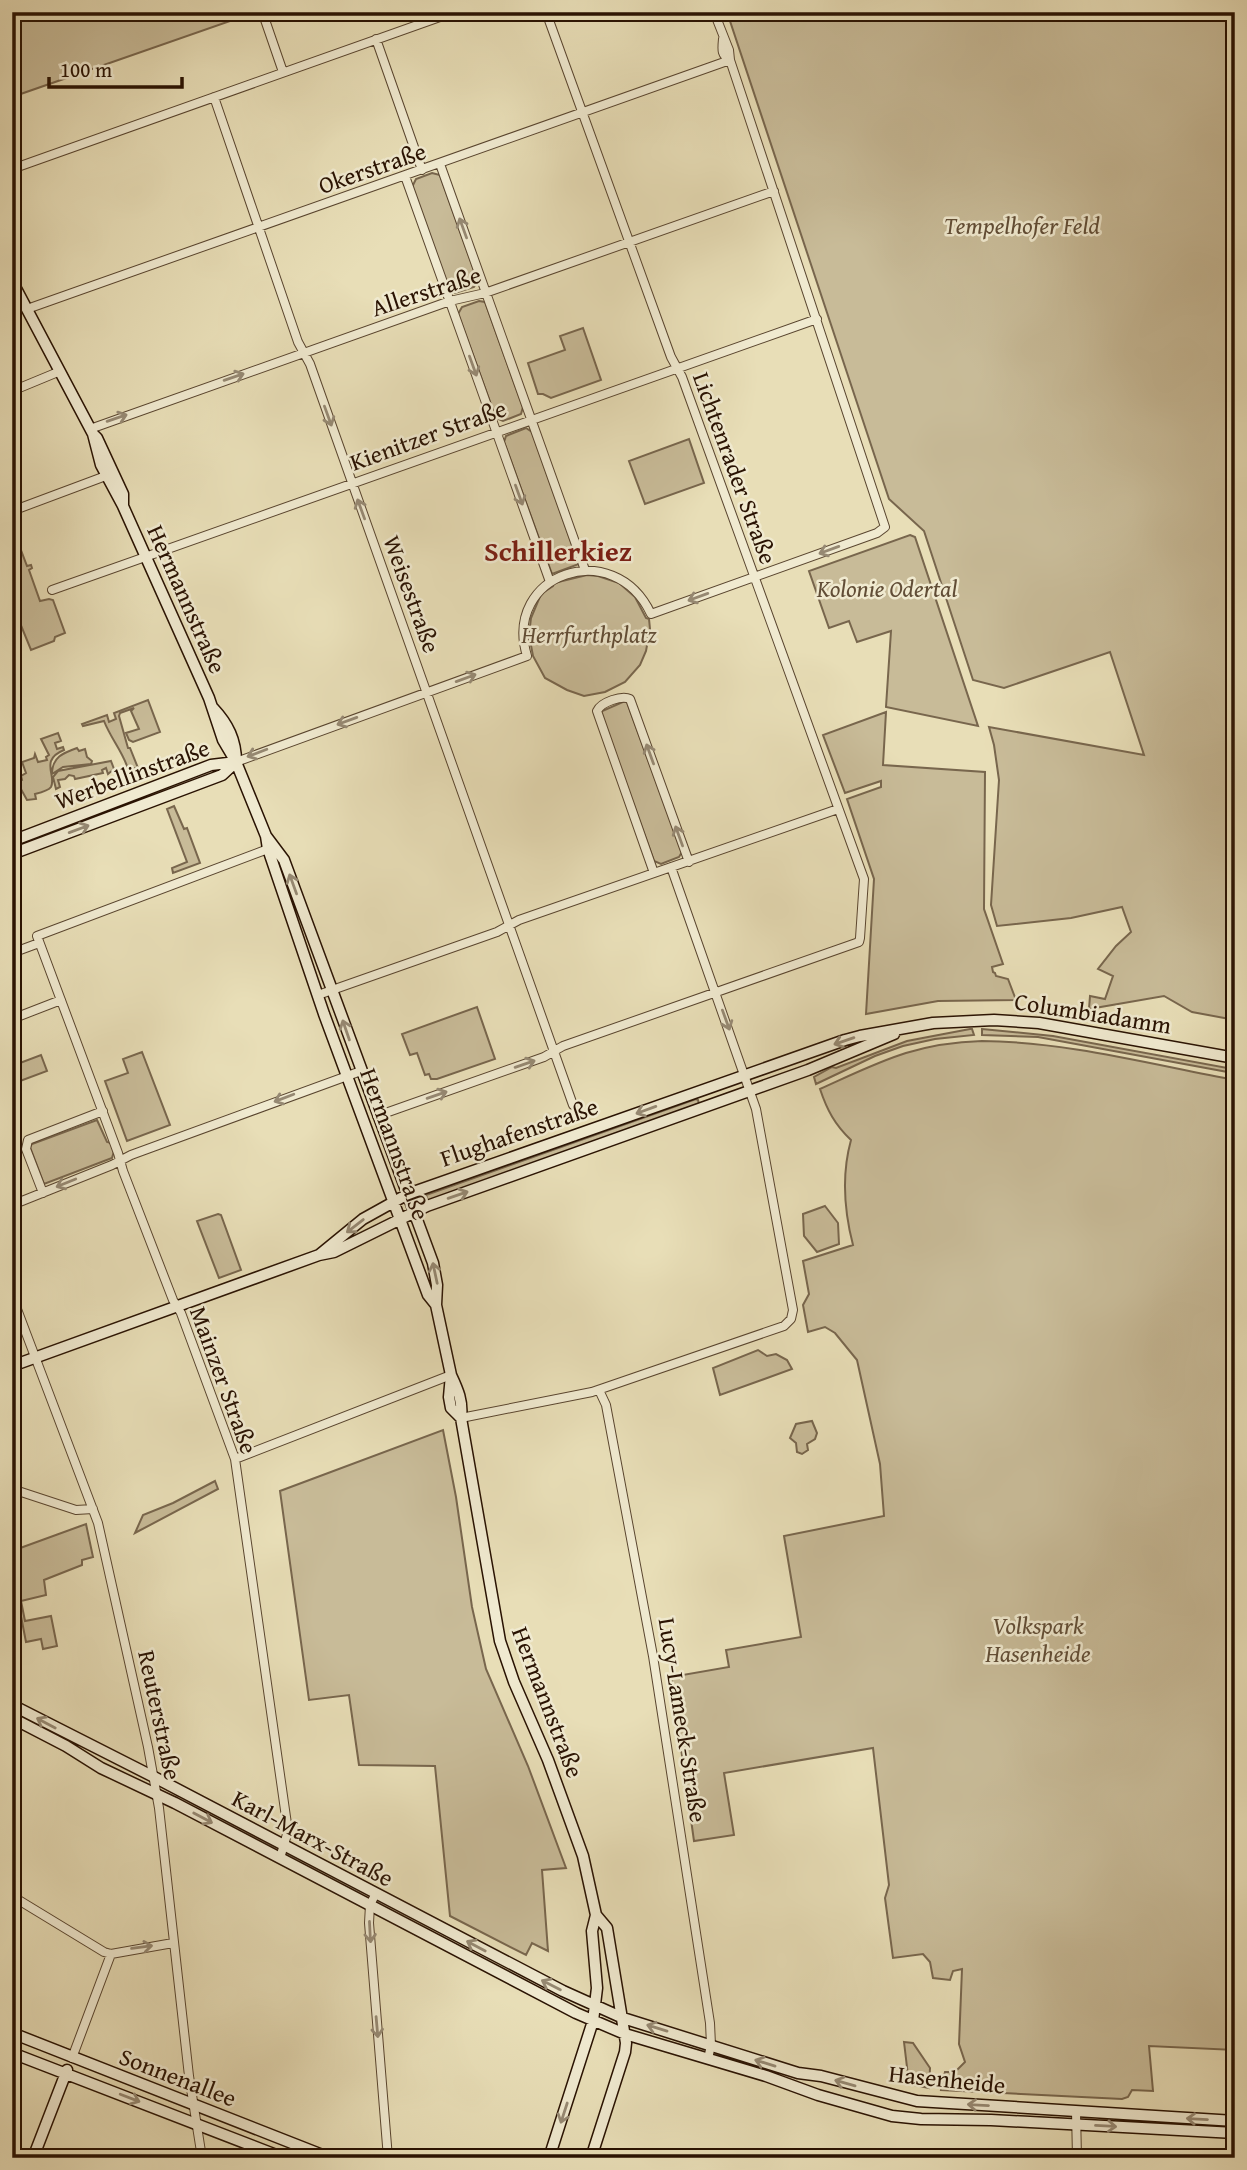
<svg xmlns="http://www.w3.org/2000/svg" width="1247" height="2170" font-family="'Gentium Book Plus',serif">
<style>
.green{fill:#c8bb98;stroke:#78664d;stroke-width:2}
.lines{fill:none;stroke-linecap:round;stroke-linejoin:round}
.street-casing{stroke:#59452f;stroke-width:10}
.secondary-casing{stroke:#291202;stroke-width:13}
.street{stroke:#f0ead0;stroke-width:8}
.secondary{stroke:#f0ead0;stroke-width:10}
.oneway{stroke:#968973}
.labels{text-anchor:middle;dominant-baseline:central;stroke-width:5;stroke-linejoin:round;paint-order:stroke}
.street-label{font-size:24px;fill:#291202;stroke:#f0ead0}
.park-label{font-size:24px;font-style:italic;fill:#614d36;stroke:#f0ead0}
.quarter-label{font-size:28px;font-weight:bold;fill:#7a1f14;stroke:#f0ead0}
</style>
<rect width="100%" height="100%" fill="#e8deb7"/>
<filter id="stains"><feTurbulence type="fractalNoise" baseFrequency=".00286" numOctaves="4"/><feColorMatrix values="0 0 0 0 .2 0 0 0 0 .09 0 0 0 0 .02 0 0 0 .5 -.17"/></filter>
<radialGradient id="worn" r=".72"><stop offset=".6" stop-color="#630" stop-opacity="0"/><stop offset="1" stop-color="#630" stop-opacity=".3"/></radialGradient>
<!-- green -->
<path class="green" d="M12,12H256L12,97Z
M727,12H1235V1020L1192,1012L1164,996L1089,1009L1090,996L1105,999L1113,976L1098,969L1116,946L1131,932L1122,907L1071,918L997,926L991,905L999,780L994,745L989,727L1144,755L1110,652L1004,688L973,680L924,531L889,499Z
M432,173L440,175L478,281L474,287L455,293L449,290L412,187L416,179Z
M479,301L485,302L523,407L521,414L503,421L496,418L458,314L462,307Z
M583,328L601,380L551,398L543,394H538L528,363L565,350L560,336Z
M526,428L532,432L579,564L552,574L504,442L506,436Z
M689,439L704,483L645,504L629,461Z
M910,535L915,537L978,726L886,707L891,631L857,642L849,621L829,628L809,571Z
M12,541L19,545L27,566L31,565L32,568L29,570L40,601L49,599L53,600L65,633L55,637L54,641L31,650L20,623L12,625Z
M587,575L598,576L619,583L635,597L646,618L649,619L650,629L646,651L640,665L625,682L605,692L584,696L567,690L545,678L533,656L529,635L531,618L541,594L553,586L554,583Z
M148,700L160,732L133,742L129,740L126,733L139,729L131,711L134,708L120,713L119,716L128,748H130L138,768L128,769C123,752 111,739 104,721L83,726L82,724L107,715L109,722L116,719L114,713Z
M625,701L627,702L682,852L679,857L661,864L654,861L600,712Z
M886,712L883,765L985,772L984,909L1003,964L992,967L993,972L995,973L996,976L1008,979L1016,1000L938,1001L866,1014L874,879L847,799L881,787V781L845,793L823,735Z
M58,733L61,741L55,743L57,749L63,747L64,750C39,760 57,776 51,787C49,790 39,793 35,794L36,799L27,800L17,782L22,780L21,776L26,773L22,762L34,758L35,754L38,762L47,760L46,757L49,755L41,739Z
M77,748L79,751L85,749L87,757L92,761L91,764L63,767L52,774C52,757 63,753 77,748Z
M111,761L114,769L108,774L106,768L102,770L103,773L75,779L74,776L69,775L65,779L58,780L60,787L56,789L53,777L58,771Z
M174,806L184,829L187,828L200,863L173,873L172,868L187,862L167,809Z
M477,1007L495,1059L437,1079H431L429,1074L425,1075L417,1053L410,1055L402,1034Z
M970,1029H972L974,1035L935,1039L903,1046L875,1056L816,1084L814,1077L832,1067L836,1068L907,1041Z
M982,1029L1053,1036L1233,1069V1073L1038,1037L982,1035Z
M982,1041C1068,1042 1149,1064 1235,1080V2050L1149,2046L1153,2091L1132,2090L1128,2097L1122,2099L941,2090L945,2072H955L965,2062L959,2044L962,1969L953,1971L950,1980L933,1978L930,1962L923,1954L893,1958L885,1898L889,1885L873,1748L724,1773L734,1835L694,1841L672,1684L671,1677L729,1667L726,1650L801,1637L784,1536L884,1516L880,1464L857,1360L835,1333L825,1327L808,1332L803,1305L809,1294L803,1261L853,1245C844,1210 841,1176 851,1140C835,1125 827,1110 820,1089C880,1062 914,1043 982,1041Z
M142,1052L170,1125L127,1141L105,1081L128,1073L123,1059Z
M41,1055L47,1071L12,1084V1066Z
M696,1099L698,1100L699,1104L428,1201L426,1195Z
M97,1120L107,1142L111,1143L114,1151L112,1158L44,1184L30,1147L32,1144Z
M825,1206L838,1223L839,1244L817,1252L804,1236L803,1214Z
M218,1214L221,1215L241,1270L219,1278L197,1221Z
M758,1350L767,1356L776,1354L787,1360L792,1369L720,1395L713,1368Z
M812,1421L817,1433L815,1439L807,1444L808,1450L802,1454L797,1452L796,1443L790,1438L796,1424Z
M443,1430L456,1497L472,1607L486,1669L528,1766L566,1868L542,1870L548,1951L532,1943L526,1955L450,1916L435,1766L359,1765L349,1695L309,1700L280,1491Z
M215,1481L218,1489L135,1533L143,1515L173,1503Z
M86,1524L93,1557L82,1560V1565L44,1580L46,1595L21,1601L25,1621L51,1616L57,1646L43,1649L41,1639L26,1642L19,1606L12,1608V1551Z
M904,2042L913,2043L930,2068L929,2088L909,2084Z"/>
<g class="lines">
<defs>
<path id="street" d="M263,14L283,72
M376,39L422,170
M723,39C722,50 721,55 730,60
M214,97L298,342L310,364L573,1105
M440,164L585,570
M12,169L454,12
M405,176L550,582
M27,309L730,60
M12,391L58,372
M90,429L450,301L485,293L774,191
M12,511L111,474
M52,590L817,319
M236,762L527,656C502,574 614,535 651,614L877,533L885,527L730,60L729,50L714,12
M268,849L37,936L118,1153L123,1171L173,1300L181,1313L235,1459L288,1831L280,1858
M654,873L597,711C601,702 622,695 630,699L689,862
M12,953L39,943
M318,995L497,932L519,920L838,809
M12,1019L61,1000
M377,1116L544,1057L563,1046L859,942L860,938L864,879L682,377L671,357L546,12
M43,1193L26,1149L28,1140L103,1111
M12,1205L112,1165L131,1155L361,1071
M12,1296L98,1523L148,1747L159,1808L189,2076L202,2158
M599,1390L606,1405L653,1656L710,2023L711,2045L708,2059
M461,1418L592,1392L784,1326L791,1319L793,1310L756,1109L671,867
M235,1459L451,1375
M12,1489L76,1510L93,1509
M376,1893L370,1905L369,1923L388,2158
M12,1896L104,1952L111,1954L173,1943
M72,2058L111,1954
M1076,2111L1077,2158"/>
<path id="secondary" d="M12,281L93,434L97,438L123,494V506
M93,434L101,465L123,506L209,698L223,740L236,762L266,836L268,849L324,1014L428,1295L436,1305
M213,708C228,724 236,740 236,762
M266,836L284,860L433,1263L437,1285L436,1305L451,1375L449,1397L451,1408L461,1418
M12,841L211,765L236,762
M12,854L222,775L236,762
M319,1255L363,1219L408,1194L845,1040L860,1036L933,1023L994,1020L1039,1023L1235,1058
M12,1366L319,1255L334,1252L427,1206L808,1070L894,1034
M451,1375C458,1390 463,1401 461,1418L500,1641L514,1682L548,1760L583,1856L596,1915L592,1931L597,1988L593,2021L549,2158
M12,1705L154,1777L563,1991L623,2018L798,2073L821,2076L917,2101L1235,2121
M12,1718L66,1746L101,1768L175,1803L576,2013L625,2034L766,2076L818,2095L892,2116L921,2119L991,2120L1235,2133
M12,2033L330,2158
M12,2053L284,2158
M33,2158L67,2070
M591,2158L625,2052L626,2043L607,1928L596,1915"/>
</defs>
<!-- street casing -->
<use href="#street" class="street-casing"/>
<!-- secondary casing -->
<use href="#secondary" class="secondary-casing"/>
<!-- street -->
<use href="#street" class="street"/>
<!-- secondary -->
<use href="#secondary" class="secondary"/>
</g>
<!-- one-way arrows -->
<defs><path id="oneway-shaft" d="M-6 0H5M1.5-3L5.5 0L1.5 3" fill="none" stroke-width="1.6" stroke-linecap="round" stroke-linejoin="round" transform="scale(1.75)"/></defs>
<g class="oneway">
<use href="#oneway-shaft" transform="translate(463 228) rotate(-110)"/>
<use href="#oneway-shaft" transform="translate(473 366) rotate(70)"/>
<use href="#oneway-shaft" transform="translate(234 377) rotate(-19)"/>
<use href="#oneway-shaft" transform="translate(328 416) rotate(70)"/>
<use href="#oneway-shaft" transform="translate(117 418) rotate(-19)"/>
<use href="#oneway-shaft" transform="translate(519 495) rotate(70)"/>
<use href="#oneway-shaft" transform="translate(361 509) rotate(-110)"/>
<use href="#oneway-shaft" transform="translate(829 550) rotate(160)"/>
<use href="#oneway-shaft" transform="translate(698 597) rotate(160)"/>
<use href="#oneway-shaft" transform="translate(466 678) rotate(-20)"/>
<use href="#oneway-shaft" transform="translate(347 721) rotate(160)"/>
<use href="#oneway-shaft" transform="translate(257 753) rotate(159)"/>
<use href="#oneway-shaft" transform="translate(650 754) rotate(-110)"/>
<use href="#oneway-shaft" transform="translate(79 829) rotate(-20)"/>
<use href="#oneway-shaft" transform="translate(679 836) rotate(-110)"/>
<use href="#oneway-shaft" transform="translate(293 884) rotate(-110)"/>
<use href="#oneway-shaft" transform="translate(726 1020) rotate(70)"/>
<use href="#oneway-shaft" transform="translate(346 1030) rotate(-109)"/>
<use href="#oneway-shaft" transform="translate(844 1041) rotate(161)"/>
<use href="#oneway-shaft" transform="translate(525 1064) rotate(-19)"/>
<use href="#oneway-shaft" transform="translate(437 1095) rotate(-19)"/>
<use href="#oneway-shaft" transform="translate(284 1098) rotate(159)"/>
<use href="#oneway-shaft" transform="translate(646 1110) rotate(160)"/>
<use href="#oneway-shaft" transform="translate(66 1183) rotate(158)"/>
<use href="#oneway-shaft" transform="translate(458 1195) rotate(-19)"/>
<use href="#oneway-shaft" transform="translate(355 1226) rotate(142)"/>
<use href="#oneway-shaft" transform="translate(435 1273) rotate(-102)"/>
<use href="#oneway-shaft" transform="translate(46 1723) rotate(-152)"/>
<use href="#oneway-shaft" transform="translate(203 1818) rotate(28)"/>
<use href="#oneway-shaft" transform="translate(370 1932) rotate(87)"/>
<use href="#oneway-shaft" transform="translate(476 1946) rotate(-152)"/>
<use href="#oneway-shaft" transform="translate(142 1947) rotate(-8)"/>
<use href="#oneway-shaft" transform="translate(551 1985) rotate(-153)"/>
<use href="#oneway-shaft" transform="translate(377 2027) rotate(85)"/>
<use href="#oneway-shaft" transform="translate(657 2028) rotate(-163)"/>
<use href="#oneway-shaft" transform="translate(765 2063) rotate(-163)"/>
<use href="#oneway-shaft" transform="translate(845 2083) rotate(-164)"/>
<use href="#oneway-shaft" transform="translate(130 2098) rotate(21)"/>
<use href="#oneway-shaft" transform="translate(978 2105) rotate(-177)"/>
<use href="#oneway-shaft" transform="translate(564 2113) rotate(108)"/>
<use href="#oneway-shaft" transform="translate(1197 2119) rotate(-177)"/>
<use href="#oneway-shaft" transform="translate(1106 2126) rotate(3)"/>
</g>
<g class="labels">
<!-- street labels -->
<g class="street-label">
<text transform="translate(372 168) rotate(-19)">Okerstraße</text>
<text transform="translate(426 291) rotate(-18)">Allerstraße</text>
<text transform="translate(428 435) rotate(-20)">Kienitzer Straße</text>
<text transform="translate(735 468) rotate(70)">Lichtenrader Straße</text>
<text transform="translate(412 594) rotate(70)">Weisestraße</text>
<text transform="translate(187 599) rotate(66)">Hermannstraße</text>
<text transform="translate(132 774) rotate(-20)">Werbellinstraße</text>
<text transform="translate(1093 1013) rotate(9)">Columbiadamm</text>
<text transform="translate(519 1132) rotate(-19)">Flughafenstraße</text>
<text transform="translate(395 1144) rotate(70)">Hermannstraße</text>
<text transform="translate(224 1380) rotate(70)">Mainzer Straße</text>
<text transform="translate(548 1702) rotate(69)">Hermannstraße</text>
<text transform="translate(160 1715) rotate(78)">Reuterstraße</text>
<text transform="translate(683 1720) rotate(81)">Lucy-Lameck-Straße</text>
<text transform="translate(313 1838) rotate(28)">Karl-Marx-Straße</text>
<text transform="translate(178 2077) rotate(21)">Sonnenallee</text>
<text transform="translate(947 2079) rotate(6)">Hasenheide</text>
</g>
<!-- park labels -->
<g class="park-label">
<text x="1022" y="225">Tempelhofer Feld</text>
<text x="887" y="588">Kolonie Odertal</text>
<text x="589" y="634">Herrfurthplatz</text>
<text x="1038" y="1625">Volkspark<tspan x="1038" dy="28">Hasenheide</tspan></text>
</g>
<!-- quarter labels -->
<g class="quarter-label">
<text x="558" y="550">Schillerkiez</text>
</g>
</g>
<!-- margin -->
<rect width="1247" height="2170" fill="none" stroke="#e8deb7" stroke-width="42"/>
<rect x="14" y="14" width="1219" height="2142" fill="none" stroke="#291202" stroke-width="3.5"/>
<rect x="21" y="21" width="1205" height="2128" fill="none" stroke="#291202" stroke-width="2"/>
<!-- scale -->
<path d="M49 77v10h133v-10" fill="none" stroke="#291202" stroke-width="3.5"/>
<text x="60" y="77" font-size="21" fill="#291202" stroke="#f0ead0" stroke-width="5" paint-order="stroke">100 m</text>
<rect width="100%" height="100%" filter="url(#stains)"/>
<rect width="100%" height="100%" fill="url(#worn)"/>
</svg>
